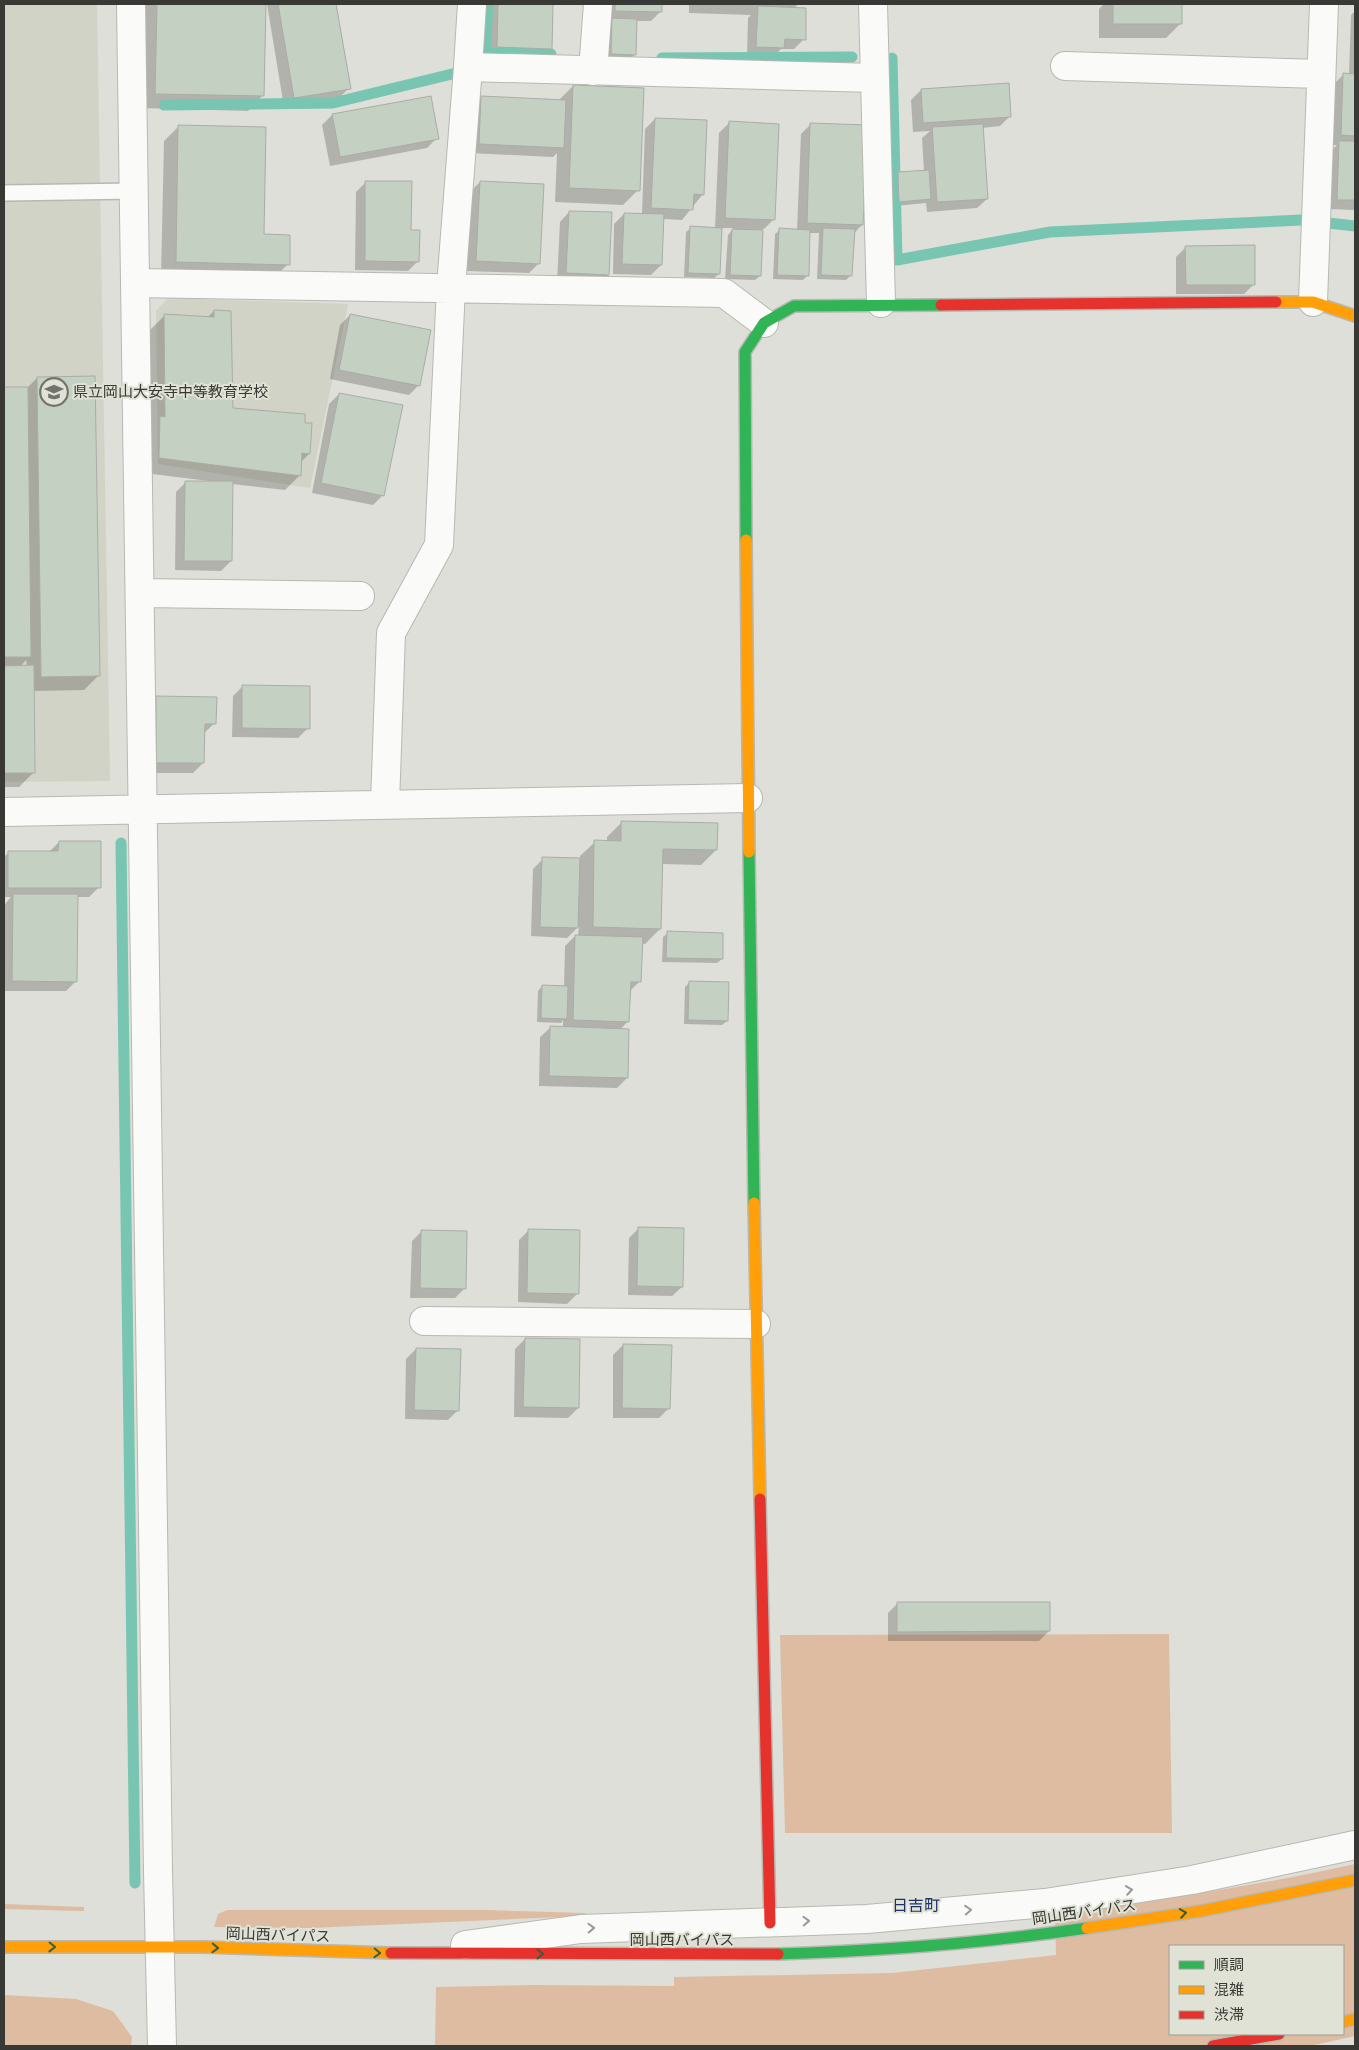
<svg xmlns="http://www.w3.org/2000/svg" width="1359" height="2050" font-family="Rubik,'Noto Sans JP',sans-serif">
<style>
.built{fill:#d1d3c6}
.green{fill:#debca2;fill-rule:evenodd}
.shadow{fill:#0003;fill-rule:evenodd}
.lines{fill:none;stroke-linecap:round;stroke-linejoin:round}
.stream{stroke:#78c5b1;stroke-width:11}
.building{fill:#c4d1c2;stroke:#aaaca7}
.lane-casing{stroke:#b8b8b3;stroke-width:18}
.street-casing{stroke:#b8b8b3;stroke-width:30}
.fast-casing{stroke:#b8b8b3;stroke-width:14}
.slow-casing{stroke:#b8b8b3;stroke-width:14}
.jam-casing{stroke:#b8b8b3;stroke-width:14}
.lane{stroke:#fafaf9;stroke-width:15}
.street{stroke:#fafaf9;stroke-width:28}
.fast{stroke:#30b455;stroke-width:11}
.slow{stroke:#ff9f0a;stroke-width:11}
.jam{stroke:#e5322d;stroke-width:11}
.oneway{stroke:#999a96}
.oneway2{stroke:#365e3e}
.labels{text-anchor:middle;dominant-baseline:central;stroke-width:4;stroke-linejoin:round;paint-order:stroke}
.poi-label{font-size:15px;fill:#383934;stroke:#e0e2d5;text-anchor:start}
.street-label{font-size:15px;fill:#383934;stroke:#e0e2d5}
.neighbourhood-label{font-size:16px;fill:#1c3269;stroke:#e0e2d5}
</style>
<rect width="100%" height="100%" fill="#dedfd8"/>
<!-- built -->
<path class="built" d="M4,4H97L110,781L4,782Z
M168,298L348,304L310,488L158,464L156,311Z"/>
<!-- green -->
<path class="green" d="M1169,1634L1172,1833H785L780,1635Z
M1355,1864V2036L1310,2046H435L436,1987L534,1985L674,1986V1977L892,1973L1056,1955L1055,1915C1155,1901 1256,1886 1355,1864ZM1170,1946H1343V2034H1170Z
M4,1904L84,1907V1911L4,1909Z
M227,1910H487L585,1913V1916L311,1928L214,1927L218,1914Z
M4,1995L76,1999L113,2011L132,2037L131,2046H4Z"/>
<!-- shadow -->
<path class="shadow" d="M147,4H265L262,96L248,111L141,108L143,7Z
M267,4H335L349,88L339,98L284,107Z
M489,4H552L551,49L541,59L487,57Z
M606,4H661V11L651,21H636L635,54L630,59H606L608,24L611,20H606Z
M689,4H798L794,9L804,39L794,49H781L773,57L747,56L748,18L751,15L689,13Z
M1104,4H1181V23L1166,38H1099V9Z
M1355,11V210L1328,209L1330,152L1337,145H1331L1333,85L1343,75H1349L1351,15Z
M573,86L638,190L623,205L555,202L557,153L553,157L470,153L471,107L481,97L558,101Z
M921,90L1010,116L1000,126L982,128L987,199L977,208L927,212L926,203L895,206L894,178L898,173L924,171L922,138L930,131L913,132L911,100Z
M332,115L437,138L427,148L330,166L322,125Z
M655,119L703,194L682,220L663,219L661,265L651,275L613,274L614,224L624,214H642L645,129Z
M729,123L774,219L764,229H762L760,276L755,280L725,279L728,235L734,228H721L719,274L714,278L684,277L686,232L691,228L715,229L719,133Z
M811,124L862,225L853,234L851,275L846,280L817,279L819,233H809L807,276L803,280L773,279L775,234L780,230H797L801,134Z
M179,126L263,235L288,264L273,279L161,276L164,141Z
M366,182L410,231L418,261L408,271L355,270L356,192Z
M480,182L539,263L529,273L467,271L470,192Z
M569,212L608,275L598,285L557,283L560,222Z
M1186,247L1254,284L1244,294H1176V257Z
M214,311L232,409L309,454L301,462L300,475L285,490L232,484L231,561L221,571L175,570L176,492L186,482H209V481L144,473L150,428V330L165,315L207,318Z
M350,315L419,385L409,395L330,379L340,325Z
M37,378L99,675L84,690L33,691L34,772L19,787H4V389L27,388ZM26,660L27,666L20,667Z
M339,394L383,495L373,505L312,493L329,404Z
M243,686L308,728L298,738L232,737L233,696Z
M157,697L215,723L204,733L203,763L193,773H146L147,707Z
M622,822L716,850L701,865L662,864L660,929L645,944L641,943L640,981L630,991L628,1021L620,1030L627,1078L617,1088L539,1086L540,1037L550,1028H563V1020L561,1023L537,1022L538,991L542,986L564,987L565,946L575,936H578L579,926L567,938L531,936L533,869L543,859L580,860V856L595,842H607V837Z
M59,842L99,887L89,897H77L76,981L66,991H4V905L11,897H4V857L9,852H49Z
M668,933L722,959L717,963L662,962L663,937Z
M690,982L727,1021L722,1025L684,1024L685,987Z
M639,1228L682,1287L672,1296L628,1295L629,1238Z
M529,1230L577,1294L567,1304L518,1302L519,1240Z
M422,1231L465,1288L455,1298H410L412,1241Z
M525,1339L578,1408L568,1418L514,1417L515,1349Z
M623,1345L669,1408L659,1418H613V1355Z
M416,1349L458,1410L448,1420L405,1419L406,1359Z
M898,1603L1049,1631L1039,1641H888V1613Z"/>
<g class="lines">
<!-- stream -->
<path class="stream" d="M488,4L485,53L551,54
M662,58L852,57
M892,58L897,260L1050,232L1301,220
M164,105L333,103L452,74
M1328,223L1355,226
M121,843L135,1883"/>
</g>
<!-- building -->
<path class="building" d="M157,4H266L264,96L155,94Z
M278,4H336L351,89L294,98Z
M498,4H553L552,49L497,47Z
M615,4H662V12L615,11Z
M1113,4H1182V24H1113Z
M758,6L806,8V40L785,39L784,48L756,47Z
M612,18L637,19L636,55L611,54Z
M1343,73L1355,74V136L1341,135Z
M1009,83L1011,117L923,123L921,89Z
M573,85L644,88L640,191L569,188Z
M431,96L439,139L340,157L332,114Z
M481,96L566,100L564,148L479,144Z
M655,118L707,120L704,195L694,194L693,210L651,208Z
M729,121L779,124L775,220L725,218Z
M810,123L868,125L863,225L807,223Z
M983,124L988,199L937,202L932,127Z
M178,125L266,127L264,234L290,235V265L176,262Z
M1339,141H1355V200H1337Z
M929,170L931,199L899,202L898,172Z
M365,181H412L411,230H420L419,262L365,261Z
M480,181L544,184L540,264L476,261Z
M569,211L612,212L609,275L566,273Z
M624,213L664,214L662,265L622,264Z
M690,226L722,228L720,274L688,273Z
M779,228L810,230L809,276L777,275Z
M823,228L855,229L852,276L821,275Z
M732,229L763,230L761,276L730,275Z
M1255,245V285H1186L1185,246Z
M214,310L231,311L233,408L305,414V423H312L310,454L302,453L301,476L159,458L160,416L165,417L164,314L214,317Z
M350,314L431,330L420,386L339,370Z
M95,376L100,676L41,677L37,377Z
M4,387H28L31,657H4Z
M339,393L403,405L384,496L321,483Z
M185,481H233L232,561H184Z
M34,665L35,773H4V666Z
M242,685L310,686V729L242,728Z
M156,696L217,697L216,724H205L204,763H156Z
M621,821L718,823L717,850L663,849L661,929L593,927L594,840L621,841Z
M59,841H101V888H8V851H58Z
M542,857L580,858L578,928L540,927Z
M13,894H78L77,982L12,981Z
M667,931L723,933V959L666,958Z
M575,935L643,937L641,982H631L629,1022L573,1020Z
M689,981L729,982L728,1021L688,1020Z
M542,985L568,986L567,1019L541,1018Z
M550,1026L629,1029L628,1078L549,1076Z
M638,1227L684,1228L683,1287L637,1286Z
M528,1229L580,1230L579,1294L527,1293Z
M421,1230L467,1231L466,1289L420,1288Z
M525,1338L580,1339L579,1408L523,1407Z
M623,1344L672,1345L670,1409L622,1408Z
M416,1348L461,1349L459,1411L414,1410Z
M897,1602H1050V1631L897,1632Z"/>
<g class="lines">
<defs>
<path id="lane" d="M4,193L134,191"/>
<path id="street" d="M131,4L158,1871L162,2046
M472,4L468,67L875,78
M873,4L881,303
M1065,66L1321,74
M593,71L598,4
M136,283L724,293L764,323
M1313,302L1324,4
M140,593L360,596
M385,804L391,633L439,545L451,287L468,67
M4,812L748,798
M424,1321L756,1324
M465,1945L581,1929L867,1919L1045,1903L1192,1880L1355,1845"/>
<path id="fast" d="M746,540L745,352L764,323L794,306L941,305
M749,852L754,1203
M778,1954C881,1951 985,1943 1087,1928"/>
<path id="slow" d="M1276,302H1313L1355,316
M746,540L749,852
M754,1203L760,1499
M1087,1928L1201,1911L1355,1880
M4,1947H203L391,1953
M1343,2022L1355,2019"/>
<path id="jam" d="M941,305L1276,302
M760,1499L770,1923
M391,1953L778,1954
M1213,2046L1279,2034"/>
</defs>
<!-- lane casing -->
<use href="#lane" class="lane-casing"/>
<!-- street casing -->
<use href="#street" class="street-casing"/>
<!-- fast casing -->
<use href="#fast" class="fast-casing"/>
<!-- slow casing -->
<use href="#slow" class="slow-casing"/>
<!-- jam casing -->
<use href="#jam" class="jam-casing"/>
<!-- lane -->
<use href="#lane" class="lane"/>
<!-- street -->
<use href="#street" class="street"/>
<!-- fast -->
<use href="#fast" class="fast"/>
<!-- slow -->
<use href="#slow" class="slow"/>
<!-- jam -->
<use href="#jam" class="jam"/>
</g>
<!-- one-way arrows -->
<defs><path id="oneway-chevron" d="M-2-3.5L2.5 0L-2 3.5" fill="none" stroke-width="1.6" stroke-linecap="round" stroke-linejoin="round" transform="scale(1.25)"/></defs>
<g class="oneway">
<use href="#oneway-chevron" transform="translate(1129 1890) rotate(-9)"/>
<use href="#oneway-chevron" transform="translate(968 1910) rotate(-5)"/>
<use href="#oneway-chevron" transform="translate(806 1921) rotate(-2)"/>
<use href="#oneway-chevron" transform="translate(591 1928) rotate(-2)"/>
</g>
<g class="oneway2">
<use href="#oneway-chevron" transform="translate(1183 1913) rotate(-9)"/>
<use href="#oneway-chevron" transform="translate(52 1947) rotate(1)"/>
<use href="#oneway-chevron" transform="translate(215 1948) rotate(2)"/>
<use href="#oneway-chevron" transform="translate(377 1953) rotate(2)"/>
<use href="#oneway-chevron" transform="translate(540 1954)"/>
</g>
<!-- icons -->
<defs>
<symbol id="school-ring" viewBox="-11 -11 22 22"><circle r="9.5" fill="#e0e2d5" stroke="#72736d" stroke-width="1.5"/><path d="M0-5L7-2L0 1L-7-2ZM-4 1L0 2.5L4 1V4Q0 6-4 4Z" fill="#72736d"/></symbol>
</defs>
<g fill-rule="evenodd">
<use href="#school-ring" x="38" y="376" width="32" height="32"/>
</g>
<g class="labels">
<!-- poi labels -->
<g class="poi-label">
<text x="73" y="392">県立岡山大安寺中等教育学校</text>
</g>
<!-- street labels -->
<g class="street-label">
<text transform="translate(1084 1912) rotate(-8)">岡山西バイパス</text>
<text transform="translate(278 1935) rotate(2)">岡山西バイパス</text>
<text x="682" y="1940">岡山西バイパス</text>
</g>
<!-- neighbourhood labels -->
<g class="neighbourhood-label">
<text x="916" y="1905">日吉町</text>
</g>
</g>
<!-- border -->
<rect width="1359" height="2050" fill="none" stroke="#383934" stroke-width="10"/>
<!-- legend -->
<rect x="1169" y="1945" width="175" height="90" fill="#e0e2d5" stroke="#9d9e95"/>
<rect x="1179" y="1961" width="25" height="8" fill="#30b455" stroke="#9d9e95"/>
<text x="1214" y="1970" font-size="15" fill="#383934">順調</text>
<rect x="1179" y="1986" width="25" height="8" fill="#ff9f0a" stroke="#9d9e95"/>
<text x="1214" y="1995" font-size="15" fill="#383934">混雑</text>
<rect x="1179" y="2011" width="25" height="8" fill="#e5322d" stroke="#9d9e95"/>
<text x="1214" y="2020" font-size="15" fill="#383934">渋滞</text>
</svg>
